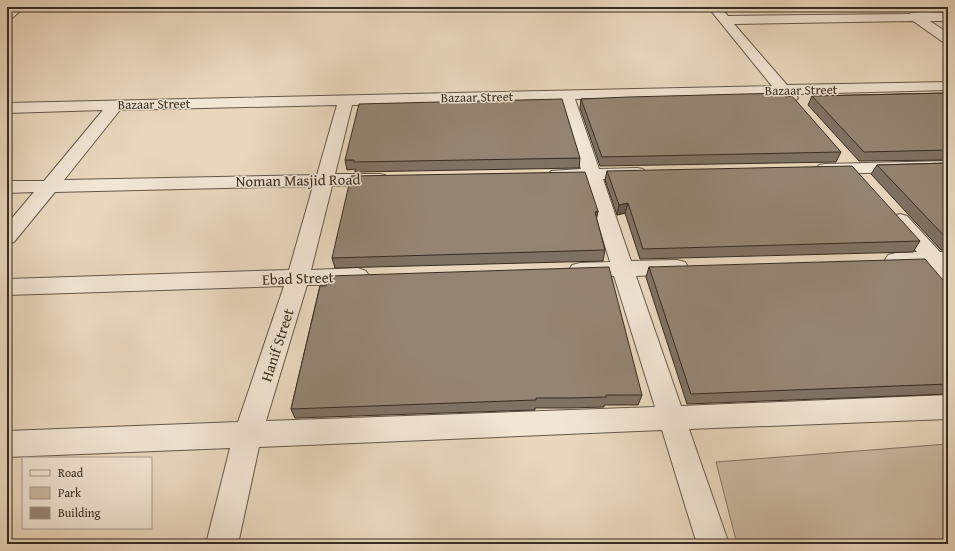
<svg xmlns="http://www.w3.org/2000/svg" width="955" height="551" font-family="'Gentium Book Plus',serif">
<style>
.green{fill:#cbbaa3;stroke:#817462}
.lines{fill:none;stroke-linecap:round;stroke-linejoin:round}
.street-casing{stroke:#645849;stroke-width:2}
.street{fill:#f1e5d4;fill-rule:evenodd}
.wall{fill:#7f7263;stroke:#372d22}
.shaded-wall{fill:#685d50;stroke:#372d22}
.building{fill:#948573;stroke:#372d22}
.labels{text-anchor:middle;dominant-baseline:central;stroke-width:3;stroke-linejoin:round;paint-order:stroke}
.far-street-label{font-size:13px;fill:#372d22;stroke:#f1e5d4}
.street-label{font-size:15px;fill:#372d22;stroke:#f1e5d4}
</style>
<rect width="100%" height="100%" fill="#e9d7bd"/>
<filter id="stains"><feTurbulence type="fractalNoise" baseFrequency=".005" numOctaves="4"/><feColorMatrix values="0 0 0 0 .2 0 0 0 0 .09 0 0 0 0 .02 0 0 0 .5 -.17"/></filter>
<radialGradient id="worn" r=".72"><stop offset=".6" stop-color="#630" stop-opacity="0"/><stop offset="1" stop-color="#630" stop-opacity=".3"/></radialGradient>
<!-- green -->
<path class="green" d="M948,444V544H737L716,462Z"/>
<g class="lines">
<defs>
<path id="street" d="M11,7H25L11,19L7,20V10Z
M708,7H720L728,16L909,14C916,11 939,13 948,13V21H930L948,33V43L943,42L913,21L734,24L787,85L948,82V90L795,94L798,98L795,101C787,103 784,101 779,94L575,99L599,169L637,168L643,169L646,173L643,177L637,178L603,179L631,261L677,260L685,262L688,267L685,272L677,274L636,276L681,406L948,395V419L689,429L729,544H697L662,430L259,447L238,544H206L230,448L7,457V431L238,422L284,286L7,295V279L289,270L313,186L55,192L14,242L7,244V224L34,192L7,193V181H44L103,110L7,113V103L772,86ZM560,100L581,169L551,171L548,175L551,179L557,180H585L610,262L580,263L572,265L569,270L572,275L580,277L614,276L655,407L266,421L307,285L358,284L366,281L369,276L366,271L358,268L311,270L332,186L379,184L385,183L388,179L385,175L379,174H335L352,105ZM337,105L317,175L64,180L120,110Z
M948,161V171L825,174L819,173L816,169L819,165L825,164Z
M900,214L907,216L940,252H948V283L940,280L929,267H896L888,265L885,260L888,255L896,253L917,252L890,220L893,216Z"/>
</defs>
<!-- street casing -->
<use href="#street" class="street-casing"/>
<!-- street -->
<use href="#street" class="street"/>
</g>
<!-- wall -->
<path class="wall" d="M948,93V160L859,161L808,105L812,96Z
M786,97L841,152L836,162L600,166L580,108L581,99Z
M580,158L579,168L355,172V169L347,170L345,160Z
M948,163V250H941L871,174L877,165Z
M607,171L920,241L913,252L640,259L625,213L617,215L605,180Z
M598,211L596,219L605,250L603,261L335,268L332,258Z
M649,267L948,286V394L687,404L646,277Z
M320,286L642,395L638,405H604V407L570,408H535V410L295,418L291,409Z"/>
<!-- shaded-wall -->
<path class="shaded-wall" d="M628,203L625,213L617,215L619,205Z
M598,211L596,221L595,212Z"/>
<!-- building -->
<path class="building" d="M784,93L786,97L792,96L841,152L602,157L581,99L628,97Z
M948,93V150L864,152L812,96Z
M562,99L580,158L354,162V160H345L359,104Z
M948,163V240L877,165Z
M852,166L920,241L643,249L628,203L619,205L607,171Z
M585,172L598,211L595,212L605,250L332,258L351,176Z
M925,259L948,286V384L691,394L649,267Z
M609,267L642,395H606V397L572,398H536V400L291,409L320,286H326L328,276Z"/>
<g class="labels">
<!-- far-street labels -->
<g class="far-street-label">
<text transform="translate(801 90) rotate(-1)">Bazaar Street</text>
<text transform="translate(477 97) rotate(-1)">Bazaar Street</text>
<text transform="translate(154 104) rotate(-1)">Bazaar Street</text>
</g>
<!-- street labels -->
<g class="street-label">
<text transform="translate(298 180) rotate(-1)">Noman Masjid Road</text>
<text transform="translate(298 278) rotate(-2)">Ebad Street</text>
<text transform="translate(277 345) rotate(-72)">Hanif Street</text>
</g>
</g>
<!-- margin -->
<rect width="955" height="551" fill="none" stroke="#e9d7bd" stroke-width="24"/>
<rect x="8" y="8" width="939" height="535" fill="none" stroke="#372d22" stroke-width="2"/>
<rect x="12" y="12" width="931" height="527" fill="none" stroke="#372d22"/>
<!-- legend -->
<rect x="22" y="457" width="130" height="72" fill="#f1e5d4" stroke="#a79b8d"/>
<rect x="30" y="470" width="20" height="6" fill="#f1e5d4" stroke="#a79b8d"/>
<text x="58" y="477" font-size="12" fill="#372d22">Road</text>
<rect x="30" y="487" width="20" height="12" fill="#cbbaa3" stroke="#a79b8d"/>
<text x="58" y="497" font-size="12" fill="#372d22">Park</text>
<rect x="30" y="507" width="20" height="12" fill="#948573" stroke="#a79b8d"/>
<text x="58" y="517" font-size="12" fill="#372d22">Building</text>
<rect width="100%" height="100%" filter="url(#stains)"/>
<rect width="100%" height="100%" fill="url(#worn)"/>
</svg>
